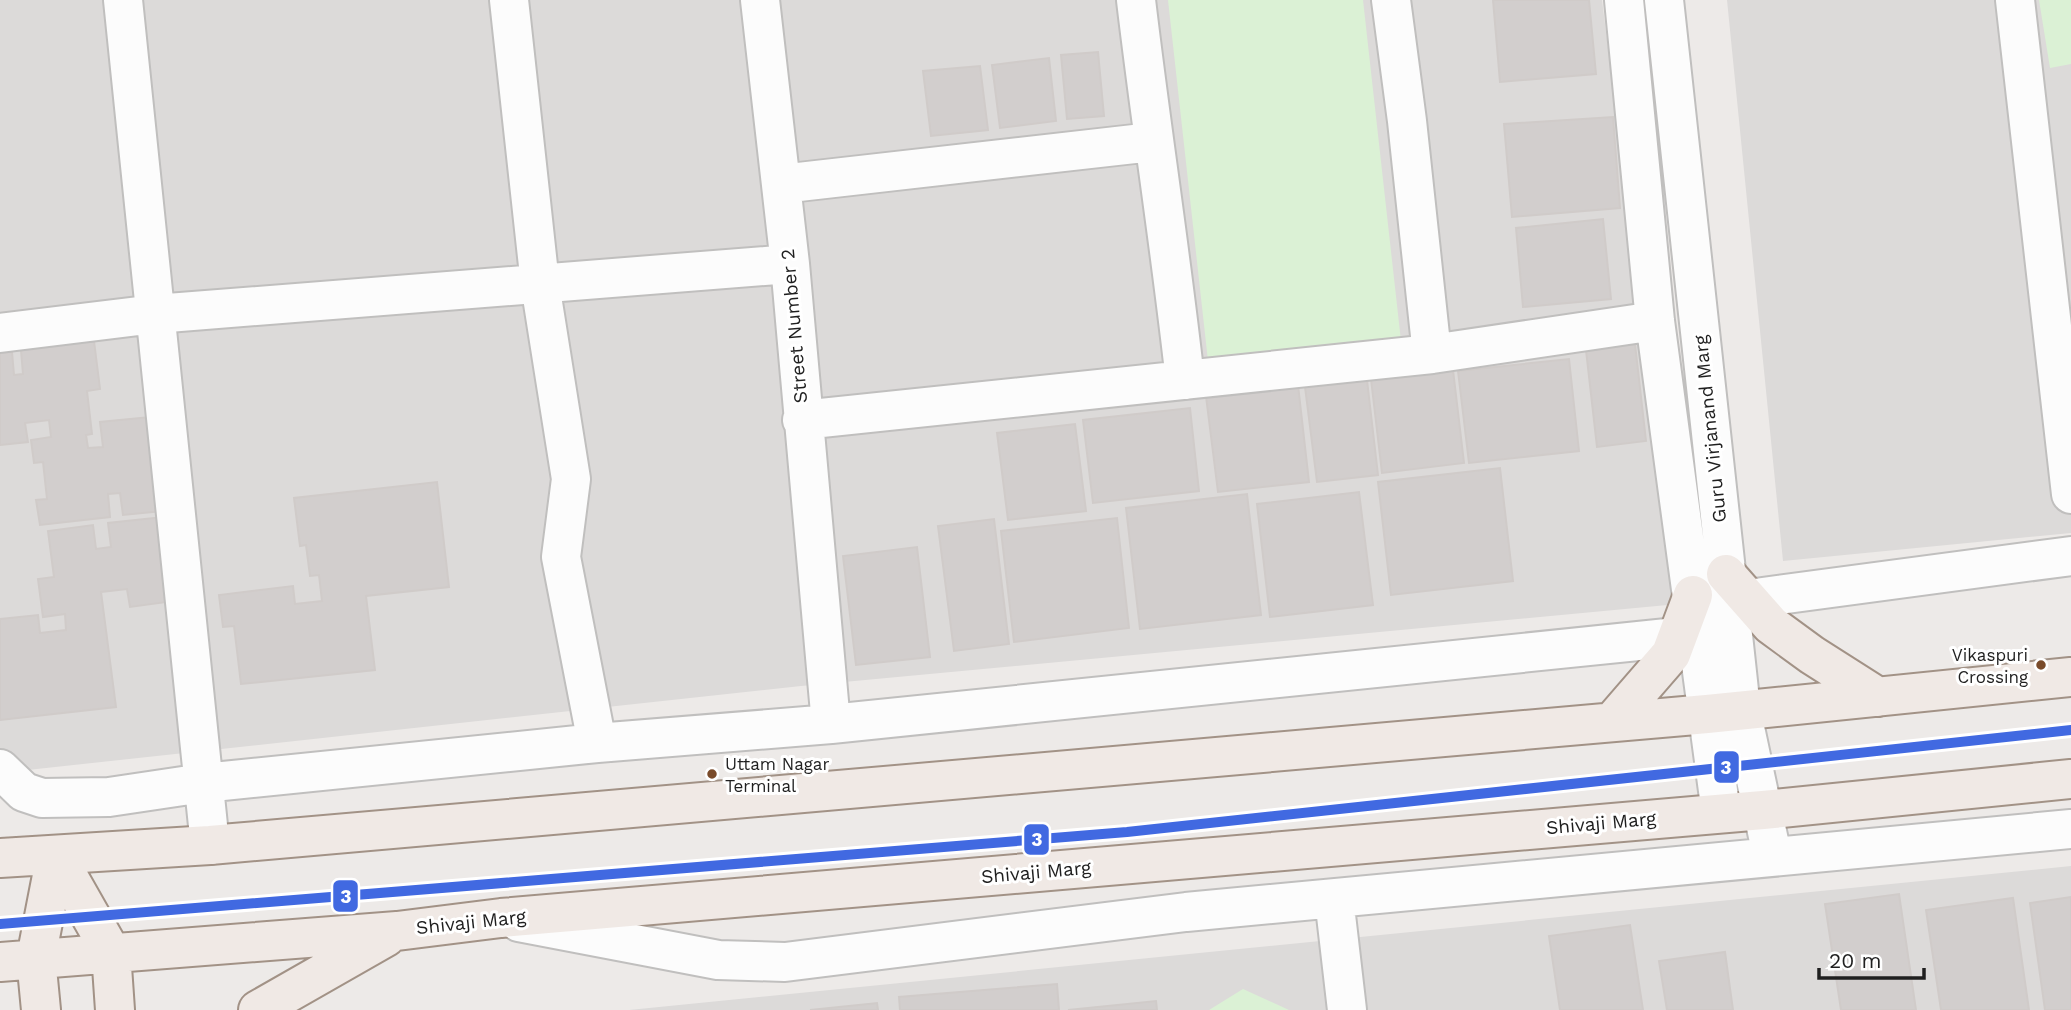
<svg xmlns="http://www.w3.org/2000/svg" width="2071" height="1010" font-family="'Work Sans',sans-serif">
<style>
.residential{fill:#dcdad9}
.park{fill:#dbf1d5}
.building{fill:#d2cecd;stroke:#d0cbc9;stroke-width:2}
.lines{fill:none;stroke-linecap:round;stroke-linejoin:round}
.minor-casing{stroke:#c0bfbe;stroke-width:42}
.major-casing{stroke:#a29286;stroke-width:42}
.minor{stroke:#fcfcfc;stroke-width:38}
.major{stroke:#f0e9e5;stroke-width:38}
.metro-1-casing{stroke:#fff;stroke-width:16}
.metro-1{stroke:#4169e1;stroke-width:10}
.bus-dot{fill:#7a4b2a;stroke:#fff;stroke-width:2.5}
.labels{text-anchor:middle;dominant-baseline:central;stroke-width:6;stroke-linejoin:round;paint-order:stroke}
.bus-label{font-size:17px;fill:#1f1f1f;stroke:#fff;text-anchor:end}
.street-label{font-size:19px;fill:#1f1f1f;stroke:#fff}
.line-badge{stroke:#fff;stroke-width:2.5}
.badge-label{font-size:19px;text-anchor:middle;font-weight:bold;fill:#fff}
</style>
<rect width="100%" height="100%" fill="#edeae8"/>
<!-- residential -->
<path class="residential" d="M0,0H1602L1678,604L801,686L0,773Z
M1727,0H2071V533L1783,561Z
M2071,866V1010H629Z"/>
<!-- park -->
<path class="park" d="M1168,0H1363L1401,341L1208,361Z
M2039,0H2071V64L2050,68Z
M1243,989L1289,1010H1209Z"/>
<!-- building -->
<path class="building" d="M1493,0H1589L1596,74L1500,82Z
M1098,52L1104,116L1067,119L1061,55Z
M1049,58L1056,121L1000,128L992,65Z
M980,66L988,130L931,136L923,71Z
M1613,117L1620,208L1512,217L1504,124Z
M1603,219L1611,299L1523,307L1516,228Z
M94,341L100,389L87,391L92,434L86,435L88,448L103,447L100,422L150,417L162,511L123,515L120,493L108,494L110,517L40,525L36,500L47,499L43,462L34,463L31,440L51,437L49,420L25,423L28,442L0,445V353L12,352L14,375L23,374L21,350Z
M1635,344L1646,441L1597,447L1586,350Z
M1569,359L1579,451L1469,463L1458,371Z
M1453,370L1464,463L1382,473L1371,379Z
M1367,380L1378,475L1317,482L1305,387Z
M1298,385L1309,482L1218,492L1206,396Z
M1190,408L1199,491L1093,503L1083,420Z
M1075,424L1086,511L1008,520L997,433Z
M1500,468L1513,581L1391,595L1378,482Z
M437,482L449,587L366,596L375,670L241,684L234,626L223,627L219,595L293,586L295,604L322,601L319,575L310,576L306,545L300,546L294,498Z
M1359,492L1373,605L1270,617L1257,504Z
M1247,494L1261,615L1140,629L1126,508Z
M163,517L174,601L130,607L127,589L101,592L116,707L0,720V619L38,615L40,633L66,630L65,614L43,617L38,579L54,577L48,531L93,525L96,549L111,547L108,523Z
M1117,518L1129,628L1014,642L1001,531Z
M994,519L1009,644L954,651L938,526Z
M917,547L930,657L856,665L843,556Z
M1899,894L1916,1010H1841L1825,904Z
M2071,897V1010H2045L2030,903Z
M2013,898L2029,1010H1941L1926,910Z
M1630,925L1643,1010H1560L1549,936Z
M1725,952L1733,1010H1667L1659,961Z
M1057,984L1059,1010H900L899,997Z
M1156,1001L1157,1010H1068Z
M877,1003L878,1010H810Z"/>
<g class="lines">
<defs>
<path id="minor" d="M123,0L210,845
M509,0L540,284L571,479L561,557L597,743
M760,0L790,264L831,724L1677,637
M1136,0C1151,127 1171,253 1185,380
M1391,0L1407,121L1432,354
M1624,0L1655,321L1721,813
M1664,0L1741,709L1769,841
M2015,0L2071,494
M781,184L1152,142
M0,333L155,314L790,264
M802,420L1432,354L1655,321
M1748,599L2071,556
M0,769L24,792L42,798L109,797L203,783L597,743L831,724
M1334,898L1347,1010
M519,922L718,960L785,962L1186,912L2071,829"/>
<path id="major" d="M1726,574L1771,625L1812,655L1878,697
M1613,721L1671,654L1693,595
M56,855L111,952L115,1010
M0,858L210,845L1707,714L2071,677
M0,962L397,931L501,918L1763,810L2071,779
M41,1010L36,958L56,855
M258,1010L386,937"/>
</defs>
<!-- minor casing -->
<use href="#minor" class="minor-casing"/>
<!-- major casing -->
<use href="#major" class="major-casing"/>
<!-- minor -->
<use href="#minor" class="minor"/>
<!-- major -->
<use href="#major" class="major"/>
<defs>
<path id="metro-1" d="M0,924L1127,832L2071,730"/>
</defs>
<!-- metro-1 casing -->
<use href="#metro-1" class="metro-1-casing"/>
<!-- metro-1 -->
<use href="#metro-1" class="metro-1"/>
</g>
<!-- markers -->
<g class="bus-dot">
<circle cx="2041" cy="665" r="6"/>
<circle cx="712" cy="774" r="6"/>
</g>
<g class="labels">
<!-- bus labels -->
<g class="bus-label">
<text x="2028" y="655">Vikaspuri<tspan x="2028" dy="22">Crossing</tspan></text>
<text x="725" y="764" text-anchor="start">Uttam Nagar<tspan x="725" dy="22">Terminal</tspan></text>
</g>
<!-- street labels -->
<g class="street-label">
<text transform="translate(794 326) rotate(-95)">Street Number 2</text>
<text transform="translate(1710 429) rotate(-96)">Guru Virjanand Marg</text>
<text transform="translate(1601 823) rotate(-5)">Shivaji Marg</text>
<text transform="translate(1036 872) rotate(-5)">Shivaji Marg</text>
<text transform="translate(471 922) rotate(-6)">Shivaji Marg</text>
</g>
</g>
<g class="line-badge">
<rect x="1713" y="750" width="27" height="34" rx="7" fill="#4169e1"/>
<rect x="1023" y="823" width="27" height="33" rx="7" fill="#4169e1"/>
<rect x="332" y="879" width="27" height="34" rx="7" fill="#4169e1"/>
</g>
<g class="badge-label">
<text x="1726" y="774">3</text>
<text x="1037" y="846">3</text>
<text x="346" y="903">3</text>
</g>
<!-- scale -->
<path d="M1819 968v10h105v-10" fill="none" stroke="#1f1f1f" stroke-width="3.5"/>
<text x="1829" y="968" font-size="21" fill="#1f1f1f" stroke="#ffffff" stroke-width="5" paint-order="stroke">20 m</text>
</svg>
